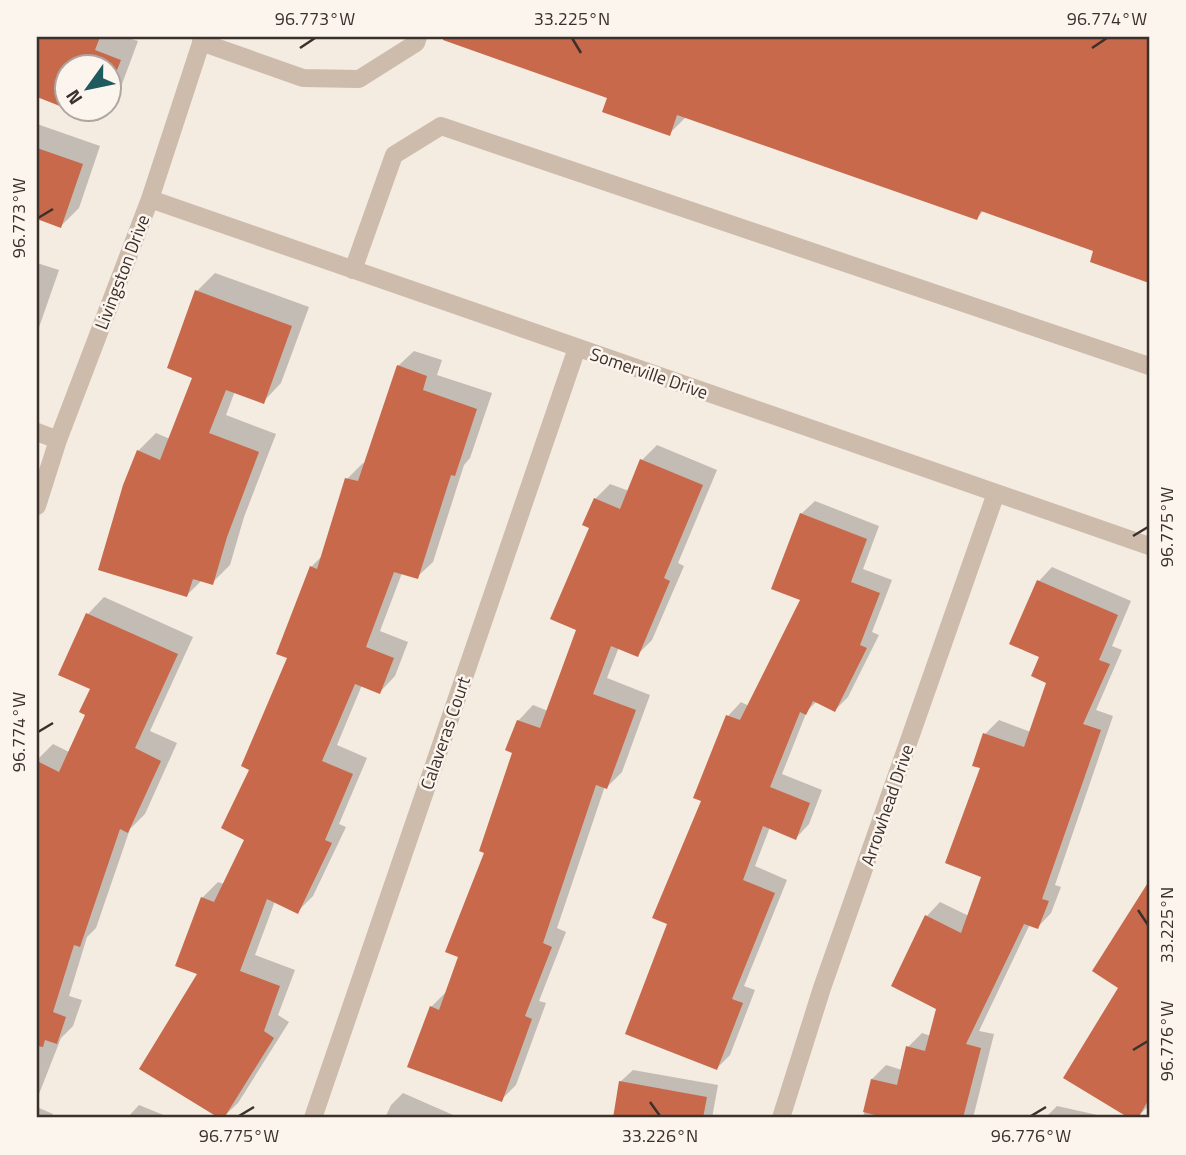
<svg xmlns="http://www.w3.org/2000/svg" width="1186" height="1155" font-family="'Titillium Web',sans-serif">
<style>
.shadow{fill:#0003}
.building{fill:#c8694b}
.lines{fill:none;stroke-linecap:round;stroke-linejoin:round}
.service{stroke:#cdbbac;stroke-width:18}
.minor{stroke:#cdbbac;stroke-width:18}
.ticks{fill:none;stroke:#3b302b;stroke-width:2.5}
.labels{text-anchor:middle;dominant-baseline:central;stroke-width:5;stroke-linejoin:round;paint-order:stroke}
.street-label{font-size:18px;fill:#3b302b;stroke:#fbf5ee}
.neatline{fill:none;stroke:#3b302b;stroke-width:2.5}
.ticks-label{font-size:18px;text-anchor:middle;fill:#3b302b}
</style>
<rect width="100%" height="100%" fill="#f4ebe1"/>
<!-- shadow -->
<path class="shadow" d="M37,37H125L138,41L116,100L108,108V66H66V107L37,95Z
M479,37H1149V281L1092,260L1096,250L984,210L977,218L687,116L669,134L609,97L474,50Z
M37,124L100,146L79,208L61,226L37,217Z
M37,263L59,270L37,333Z
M215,273L309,307L281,383L263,402L235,391L226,415L276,434L244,517L230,565L212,583L202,580L187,595L138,451L156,433L170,439L194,377L197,291Z
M414,351L442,360L437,375L492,393L470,458L464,465L433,562L417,577L402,573L380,631L408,642L395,676L380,692L362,685L337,745L367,758L339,824L346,827L313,896L297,912L275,901L255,955L295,970L278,1015L289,1022L238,1103L222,1118L141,1068L200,973L202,898L218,882L224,884L246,839L251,769L290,657L311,567L323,555L347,479L363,463L365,464L398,366Z
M657,445L717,470L678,563L684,566L652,640L637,655L619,647L607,678L650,695L622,772L607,787L605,786L557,928L566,932L539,1001L546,1003L516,1085L501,1100L431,1007L446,992L460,956L515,752L518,721L533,705L548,711L578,629L595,499L610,484L629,491L642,460Z
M815,501L879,526L863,569L892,580L872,632L879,635L848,697L835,710L817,701L807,711L782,774L822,790L809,824L796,838L770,827L755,866L787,880L744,986L755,990L730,1055L717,1068L669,923L703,800L695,797L728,716L741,702L749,706L802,599L801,514Z
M1052,567L1131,601L1112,646L1122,650L1096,710L1113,716L1055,885L1061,887L1051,913L1038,927L1030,924L979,1031L994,1034L973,1118H863L872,1079L886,1065L902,1070L908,1047L922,1033L931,1036L938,1008L927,916L940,902L969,916L984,876L983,767L985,734L999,720L1031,732L1048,682L1042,657L1039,581Z
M104,597L193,637L150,731L177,743L145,814L130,829L96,928L87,937L69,996L82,1000L73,1026L61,1038L37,1099V760L53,744L69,752L87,714L92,689L60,674L88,614Z
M1149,891V1105L1137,1118H1132L1066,1077L1120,988L1137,903Z
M633,1070L718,1085L712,1118H614L620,1082Z
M403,1093L460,1118H385L391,1105Z
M139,1105L171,1118H127Z
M1057,1106L1111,1118H1045Z
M37,1107L53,1114L51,1118H37Z"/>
<!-- building -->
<path class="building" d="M37,37H100L95,50L121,60L108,93V66H66V108H103L98,121L37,97Z
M443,37H1149V283L1090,262L1093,251L981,211L977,220L677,115L670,136L602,112L607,98L443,40Z
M37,148L83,164L61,228L37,219Z
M195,290L292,326L264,404L226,390L209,433L259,452L227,537L213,585L193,579L187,597L98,570L123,485L137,450L160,460L192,378L167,368Z
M397,365L427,376L423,390L477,409L455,476L451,475L418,579L394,572L366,647L394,658L380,694L355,684L322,761L353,774L325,840L332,843L298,914L267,899L240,971L280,986L264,1031L274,1038L224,1118H219L139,1069L197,974L175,966L201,897L214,902L244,840L221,828L249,770L241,766L287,658L276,654L310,566L317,569L345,478L358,481Z
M640,459L703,485L664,578L670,581L638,657L611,646L593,694L636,710L607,789L596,785L543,943L552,947L525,1016L532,1019L502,1102L407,1067L430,1006L439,1010L458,957L445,952L484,853L479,851L512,753L505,750L517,720L540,728L576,630L550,619L589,528L582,525L594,498L620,509Z
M800,513L867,539L851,582L880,593L860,645L867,648L835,712L813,701L806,715L800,712L770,787L810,803L796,840L763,826L743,880L775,893L732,999L743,1003L717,1070L625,1034L667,924L652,918L701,801L693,798L726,715L740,720L800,600L771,589Z
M1037,580L1118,615L1099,660L1110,664L1083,724L1101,730L1042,899L1049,901L1038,929L1024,924L966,1044L981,1048L963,1118H887L863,1112L871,1079L897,1085L906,1046L925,1051L936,1009L891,986L925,915L961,933L981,877L945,863L980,768L972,766L983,733L1024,747L1046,683L1031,676L1039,657L1009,644Z
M86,613L178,654L135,748L161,761L128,833L120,829L80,947L74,945L53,1012L66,1017L57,1044L45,1040L43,1047L37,1046V761L59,772L85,715L79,712L90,689L58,675Z
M1149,881V1099L1138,1118H1129L1063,1078L1118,988L1092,971Z
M619,1081L707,1097L703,1118H613Z"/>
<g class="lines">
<!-- service -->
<path class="service" d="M201,42L303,78L359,79L416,43L418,37
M353,270L394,155L441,126L1149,366"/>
<!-- minor -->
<path class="minor" d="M150,199L1149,546
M37,432L58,440
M37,506L58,440L150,199L203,37
M313,1118L577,348
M781,1118L822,988L996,493"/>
</g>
<!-- ticks -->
<path class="ticks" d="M572,38L581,53M300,48L315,38M1092,48L1107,38M38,218L53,209M1133,536L1148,527M38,732L53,723M1138,910L1148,925M1133,1050L1148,1041M650,1102L660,1116M239,1116L254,1107M1031,1116L1046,1107"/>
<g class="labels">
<!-- street labels -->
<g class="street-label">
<text transform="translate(122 272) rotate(-69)">Livingston Drive</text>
<text transform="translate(649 373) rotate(19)">Somerville Drive</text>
<text transform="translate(445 733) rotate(-71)">Calaveras Court</text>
<text transform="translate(887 805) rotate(-71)">Arrowhead Drive</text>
</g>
</g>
<!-- border -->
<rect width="1186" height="1155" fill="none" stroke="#fbf5ee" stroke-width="77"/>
<!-- north arrow -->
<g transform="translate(88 88) rotate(237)"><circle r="33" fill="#fbf5ee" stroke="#aea6a0" stroke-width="2"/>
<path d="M0-5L12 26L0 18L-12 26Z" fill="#1f5a5e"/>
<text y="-10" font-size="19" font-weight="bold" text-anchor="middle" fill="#3b302b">N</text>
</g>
<rect x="38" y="38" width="1110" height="1078" class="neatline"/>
<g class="ticks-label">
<text x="315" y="25">96.773°W</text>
<text x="572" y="25">33.225°N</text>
<text x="1107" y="25">96.774°W</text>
<text transform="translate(19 218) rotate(-90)" y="6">96.773°W</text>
<text transform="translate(1167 527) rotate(-90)" y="6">96.775°W</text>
<text transform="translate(19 732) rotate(-90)" y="6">96.774°W</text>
<text transform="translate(1167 925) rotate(-90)" y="6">33.225°N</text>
<text transform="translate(1167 1041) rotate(-90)" y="6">96.776°W</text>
<text x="239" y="1142">96.775°W</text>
<text x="660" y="1142">33.226°N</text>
<text x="1031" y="1142">96.776°W</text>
</g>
</svg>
